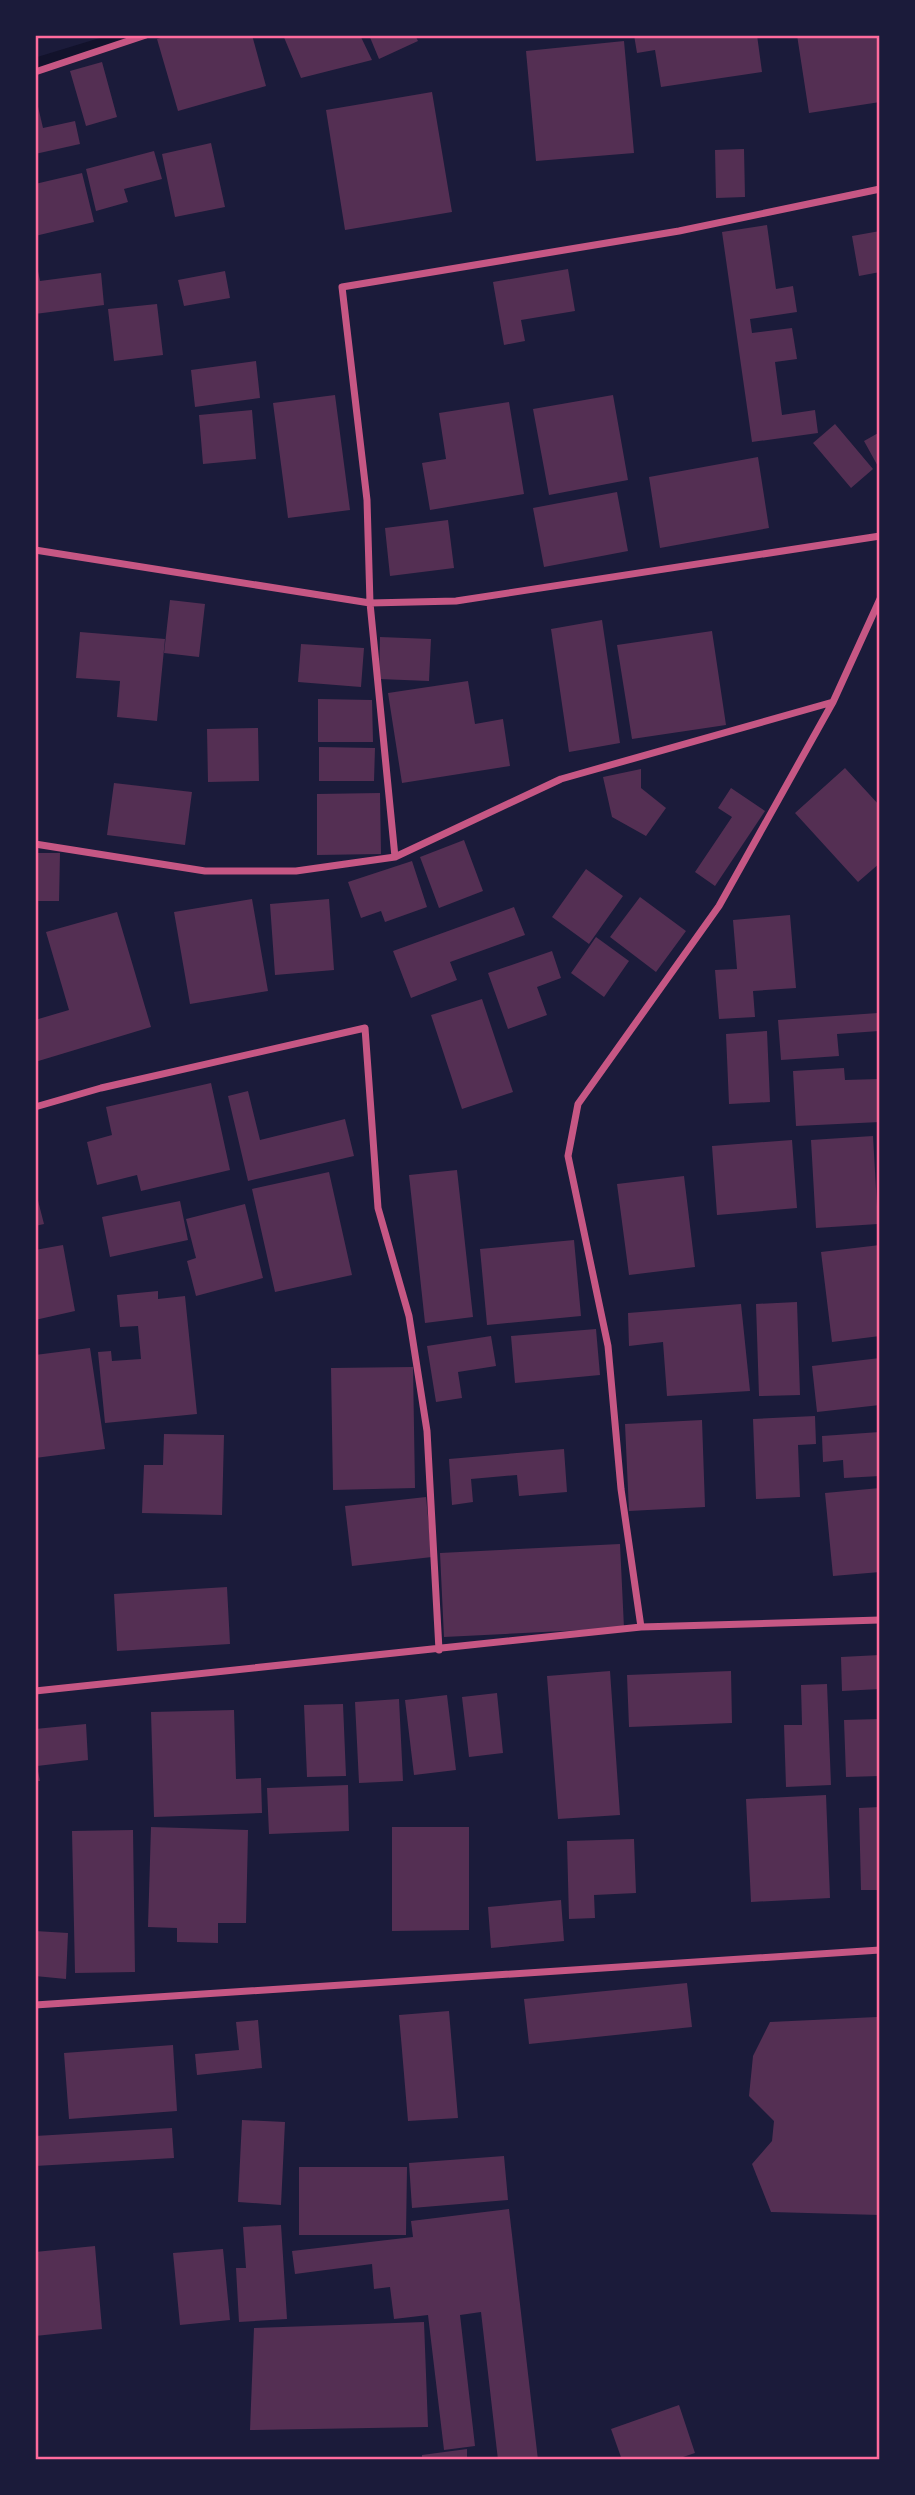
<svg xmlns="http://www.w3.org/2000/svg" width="915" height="2495" font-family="Inter,sans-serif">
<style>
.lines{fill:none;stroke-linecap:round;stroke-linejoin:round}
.stream{stroke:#12122b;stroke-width:12}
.building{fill:#542f53}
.minor{stroke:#c65784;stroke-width:7}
.neatline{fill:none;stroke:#ff6b9d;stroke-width:2.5}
</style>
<rect width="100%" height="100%" fill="#1b1b3a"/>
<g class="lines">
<!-- stream -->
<path class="stream" d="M35,64L130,35"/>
</g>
<!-- building -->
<path class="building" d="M171,35H252L266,86L178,111L157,39Z
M283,35H360L372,60L301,78Z
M369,35H415L418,41L379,59Z
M634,35H757L762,72L661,87L655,50L637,53Z
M797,35H880V102L809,113Z
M624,41L634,153L536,161L526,51Z
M102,62L117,117L86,126L70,71Z
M432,92L452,212L345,230L326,110Z
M36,98L43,128L75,121L80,144L35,154Z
M211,143L225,207L175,217L162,154Z
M744,149L745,197L716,198L715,150Z
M154,151L162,179L124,189L128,202L96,211L86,169Z
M82,173L94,222L35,236V184Z
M767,225L776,289L793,286L797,312L750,319L752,333L792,328L797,359L775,362L782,415L815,410L818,433L752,442L722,232Z
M880,231V272L859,276L852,236Z
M35,256L40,281L101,273L104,305L35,314Z
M568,269L575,311L521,320L525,341L504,345L493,282Z
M225,271L230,298L184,306L178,280Z
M157,304L163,355L114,361L108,309Z
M256,361L260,398L195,407L191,370Z
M335,395L350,510L288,518L273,403Z
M613,395L628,480L549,495L533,409Z
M509,402L524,494L430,510L422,463L446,459L439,413Z
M252,410L256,459L203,464L199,415Z
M835,424L873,469L851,488L813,443Z
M880,432V470L864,441Z
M758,457L769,528L660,548L649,477Z
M617,492L628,551L544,567L533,508Z
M448,520L454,568L390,576L385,528Z
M170,600L205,604L199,657L164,653Z
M602,620L620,743L569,752L551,629Z
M712,631L726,725L632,739L617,645Z
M80,632L165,639L157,721L117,717L120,681L76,678Z
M380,637L431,639L429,681L379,679Z
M301,644L364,648L361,687L298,682Z
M468,681L475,724L503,719L510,766L402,783L388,693Z
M318,699L372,700L373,742H318Z
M258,728L259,781L208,782L207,729Z
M319,747L375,748L374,781H319Z
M845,768L880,806V863L858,882L795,813Z
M641,769V788L666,808L646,836L612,817L603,777Z
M114,783L192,792L185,845L107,835Z
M731,788L765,811L715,886L695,872L732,817L718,808Z
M380,793L381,854L317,855V794Z
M464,840L483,891L439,908L420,857Z
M35,853H60L59,901H35Z
M412,861L427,907L385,922L381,911L361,918L348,882Z
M586,869L623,896L589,944L552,917Z
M640,897L686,931L656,972L610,937Z
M252,899L268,991L190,1004L174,912Z
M329,899L334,970L275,975L270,904Z
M514,907L525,935L450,962L457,980L411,998L393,951Z
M117,912L151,1027L35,1062V1020L69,1010L46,932Z
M790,915L796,988L753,991L755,1017L719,1019L715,970L737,969L733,920Z
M596,937L629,961L604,997L571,973Z
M552,951L561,978L537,987L547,1015L508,1029L488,973Z
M482,999L513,1092L462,1109L431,1015Z
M878,1013L879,1031L837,1034L839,1056L781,1060L778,1020Z
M767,1031L770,1102L729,1104L726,1034Z
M844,1068L845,1080L879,1079L880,1122L796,1126L793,1071Z
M211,1083L230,1170L141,1191L137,1175L97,1185L87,1142L112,1135L106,1107Z
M248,1091L260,1140L345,1119L354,1156L248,1181L228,1096Z
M873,1136L878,1224L816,1228L811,1140Z
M792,1140L797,1208L717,1215L712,1146Z
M457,1170L473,1317L425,1323L409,1175Z
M329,1172L352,1275L275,1292L252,1189Z
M684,1176L695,1267L629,1275L617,1184Z
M35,1189L44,1224L35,1226Z
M180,1201L188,1240L110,1257L102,1217Z
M245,1204L263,1278L196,1296L187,1261L196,1258L186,1219Z
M574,1240L581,1316L487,1325L480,1249Z
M63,1245L75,1311L35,1320V1250Z
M880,1245V1336L832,1342L821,1252Z
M158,1291V1299L185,1296L197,1414L105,1423L98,1352L111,1351L112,1361L141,1359L138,1326L120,1327L117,1295Z
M797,1302L800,1395L759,1396L756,1304Z
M741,1304L750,1391L667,1396L663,1342L629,1346L628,1313Z
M596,1329L600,1375L515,1383L511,1336Z
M491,1336L496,1366L458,1372L462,1398L436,1402L427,1346Z
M90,1348L105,1449L35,1458V1355Z
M880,1358V1405L817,1412L812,1366Z
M413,1367L415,1488L333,1490L331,1368Z
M815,1416L816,1444L798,1445L800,1497L756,1499L753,1419Z
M702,1420L705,1507L629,1511L625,1424Z
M880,1432V1476L844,1478L843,1460L823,1462L822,1436Z
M164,1434L224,1435L222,1515L142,1513L144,1465H163Z
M564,1449L567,1492L519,1496L517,1475L471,1479L473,1502L452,1505L449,1459Z
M880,1488V1572L833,1576L825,1493Z
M426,1497L432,1557L352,1566L345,1506Z
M620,1544L624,1628L444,1637L440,1553Z
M227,1587L230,1644L117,1651L114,1594Z
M880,1655V1689L842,1691L841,1657Z
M610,1671L620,1815L558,1819L547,1676Z
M731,1671L732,1723L629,1727L627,1675Z
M827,1684L831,1785L786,1787L784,1725H802L801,1685Z
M497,1693L503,1753L469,1757L462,1697Z
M447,1695L456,1770L414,1775L405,1700Z
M399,1699L403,1781L359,1783L355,1702Z
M343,1704L346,1776L307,1777L304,1705Z
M234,1710L236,1779L261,1778L262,1813L154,1817L151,1712Z
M880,1719V1776L846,1777L844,1720Z
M86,1724L88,1760L37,1766L40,1781H35V1729Z
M348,1785L349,1831L269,1834L267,1788Z
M826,1795L830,1898L751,1902L746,1799Z
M880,1807V1890H861L859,1808Z
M151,1827L248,1830L246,1923H218V1943L177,1942V1928L148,1927Z
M392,1827H469V1930L392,1931Z
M133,1830L135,1972L75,1973L72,1831Z
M634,1839L636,1893L594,1895L595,1918L569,1919L567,1841Z
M561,1900L564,1941L491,1948L488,1907Z
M35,1931L68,1933L66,1979L35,1976Z
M687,1983L692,2027L529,2044L524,1999Z
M449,2011L458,2118L408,2121L399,2015Z
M877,2017L880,2215L771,2212L752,2164L772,2141L774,2121L749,2096L753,2056L770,2022Z
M258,2020L262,2068L197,2075L195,2054L239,2050L236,2022Z
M173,2045L177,2111L69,2119L64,2053Z
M242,2120L285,2122L281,2205L238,2202Z
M172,2128L174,2158L35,2166V2136Z
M504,2156L508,2200L412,2208L409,2163Z
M299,2167H407L406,2235H299Z
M509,2209L538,2460H498L481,2312L460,2315L475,2446L444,2450L428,2315L394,2319L390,2287L374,2289L372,2264L295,2274L292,2251L413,2237L411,2221Z
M281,2225L287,2319L239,2322L236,2268H246L243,2227Z
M95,2246L102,2329L35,2336V2252Z
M223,2249L230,2320L180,2325L173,2253Z
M424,2322L428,2427L250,2430L254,2328Z
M679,2405L695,2453L674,2460H622L611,2429Z
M467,2449V2460H422V2455Z"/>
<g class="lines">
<!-- minor -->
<path class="minor" d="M35,72L146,35
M35,550L370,603L456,601L880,536
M35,844L205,871H296L395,857L561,779L833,702
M395,857L370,603L367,500L342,287L679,231L880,189
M35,1107L101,1088L365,1028L378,1208L409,1316L427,1431L439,1650
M641,1627L621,1489L608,1346L568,1156L578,1104L719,906L833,702L880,599
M35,1691L641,1627L880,1620
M35,2005L880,1950"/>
</g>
<!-- border -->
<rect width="915" height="2495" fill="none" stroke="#1b1b3a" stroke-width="74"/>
<rect x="37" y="37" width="841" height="2421" class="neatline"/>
</svg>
